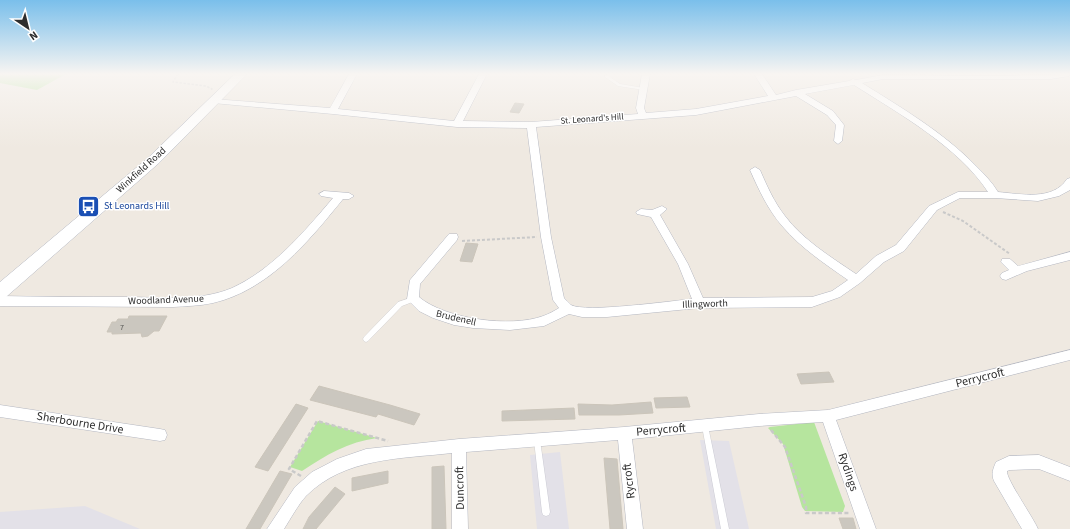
<svg xmlns="http://www.w3.org/2000/svg" width="1070" height="529" font-family="'Source Sans 3',sans-serif">
<style>
.industrial{fill:#e3e1e8}
.green{fill:#b6e59e}
.building{fill:#cbc7bf;stroke:#cbc5ba}
.lines{fill:none;stroke-linecap:round;stroke-linejoin:round}
.service-casing{stroke:#b4b7c1;stroke-width:0.5}
.minor-casing{stroke:#b4b7c1;stroke-width:1}
.secondary-casing{stroke:#b4b7c1;stroke-width:1}
.path-far2{stroke:#c9c9c9;stroke-width:1.5;stroke-dasharray:2.5 1.5;stroke-linecap:butt}
.path-far1{stroke:#c9c9c9;stroke-width:2;stroke-dasharray:3 2;stroke-linecap:butt}
.path{stroke:#c9c9c9;stroke-width:2.5;stroke-dasharray:4 2.5;stroke-linecap:butt}
.service{fill:#fff;fill-rule:evenodd}
.minor{fill:#fff;fill-rule:evenodd}
.secondary{fill:#fff;fill-rule:evenodd}
.labels{text-anchor:middle;dominant-baseline:central;stroke-width:3;stroke-linejoin:round;paint-order:stroke}
.number-label{font-size:8px;fill:#555452}
.far-street-label{font-size:9px;fill:#2e2e2e;stroke:#fff}
.street-label{font-size:10px;fill:#2e2e2e;stroke:#fff}
.transit-label{font-size:10px;fill:#164399;stroke:#fff;text-anchor:start}
.near-street-label{font-size:12px;fill:#2e2e2e;stroke:#fff}
</style>
<rect width="100%" height="100%" fill="#efe9e1"/>
<!-- industrial -->
<path class="industrial" d="M700,440L729,441L749,529H716Z
M560,452L569,529H537L530,455Z
M85,506L140,529H0V512Z"/>
<!-- green -->
<path class="green" d="M0,74H66L37,90L0,83Z
M318,421L377,438C348,442 326,455 302,471L290,467Z
M814,422L845,506L843,512L805,511L802,507L783,444L768,428L770,427Z"/>
<!-- building -->
<path class="building" d="M515,103L524,104L519,113L510,112Z
M466,243L478,244L472,262L460,261Z
M129,316H167L159,331H154L148,336L142,337L141,333L112,334V332H107L112,322H116L118,319H128Z
M829,372L834,382L801,384L797,374Z
M319,386L390,405L420,414L414,425L378,414L376,417L310,400Z
M687,397L690,407L656,408L654,398Z
M651,402L653,413L619,415H579L578,404L612,405Z
M296,404L308,408L268,471L255,467Z
M574,408L575,419L502,421V411Z
M604,458L617,459L623,529H610Z
M444,466L446,529H432V467Z
M280,471L292,474L260,529H246Z
M388,471V483L352,491V478Z
M335,487L345,494L316,529H303L309,517Z
M839,518H853L856,529H843Z"/>
<g class="lines">
<defs>
<path id="service" d="M605,75H607L620,84L644,88L646,89L644,90L618,86L605,77Z
M413,297H415L416,299L415,301L402,306L368,341L366,342L364,341L363,339L364,337L398,302Z
M705,423L707,424L708,426L729,529H721L702,426L703,424Z
M537,437L539,438L540,440L550,512L549,515L546,516L543,515L542,512L534,440L535,438Z"/>
<path id="minor" d="M349,74H357L338,109L454,121L479,74H487L463,121L531,122L638,114L636,108L642,74H650L644,108L646,113L696,109L768,96L754,74H762L776,95L796,90L849,81L853,79L856,80L883,75L997,76L1070,74L1069,76L1051,79H883L862,83C902,108 943,132 976,166C984,174 992,182 998,192C1021,194 1053,201 1067,179L1070,178V190L1059,196L1038,201L995,198H960L937,210L904,251L884,262L860,283L840,297L812,307L699,308L607,317H582L569,314L544,326L510,330L473,328L454,325L433,318L419,311L407,299L410,280L449,234H457L458,237L457,240L420,284L419,297C445,319 511,328 543,316C549,314 554,311 559,308L553,300L541,237L527,128L457,127L333,114L213,103L209,101L213,99L330,108ZM854,85C898,113 959,147 988,192H958L929,206L896,245L876,256L856,274C831,257 803,240 785,216C774,202 767,186 760,170L755,167L750,170C759,190 768,210 783,227C801,248 825,264 848,280L832,291L812,297L703,298L688,264L660,215L667,209L662,206L652,210L641,209L636,212L637,214L651,217L678,264L692,299C671,301 585,313 571,305C569,303 566,300 564,298L551,237L536,127L696,115L796,96L827,115L836,125L834,141L838,144L842,141L844,125L833,111L805,94Z
M324,191L349,193L354,196L349,199H343C309,241 269,290 213,303C200,306 186,306 173,307L0,306V296C41,297 83,297 124,297C159,297 199,302 232,288C273,269 304,232 333,198L321,196L319,194Z
M1070,252V260L1027,271L1006,280L1002,279L1000,276L1002,273L1009,270L1001,262L1002,259H1010L1018,266Z
M1070,350V360L836,420L876,529H860L823,422L759,426L632,439L643,529H627L618,440L466,452L468,529H452V453C401,459 345,457 306,496C298,505 291,518 284,529H267L295,487L312,472L337,459L366,449L459,439L624,427L759,414L828,410Z
M0,405L160,429L165,430L167,435L165,440L160,441L0,417Z
M1039,455L1070,467V481L1039,469L1010,470L1007,471C1006,479 1033,517 1038,529H1022L994,481C991,474 993,469 996,462L1009,456Z"/>
<path id="secondary" d="M235,74H247L159,163L6,297L0,298V282L149,157Z"/>
</defs>
<!-- service casing -->
<use href="#service" class="service-casing"/>
<!-- minor casing -->
<use href="#minor" class="minor-casing"/>
<!-- secondary casing -->
<use href="#secondary" class="secondary-casing"/>
<!-- path-far2 -->
<path class="path-far2" d="M178,74L173,82L206,86L212,89L211,90"/>
<!-- path-far1 -->
<path class="path-far1" d="M943,212L963,221L1010,254
M462,241L537,237"/>
<!-- path -->
<path class="path" d="M771,430L785,447L806,507V513H849
M301,476L289,469L317,421L388,441"/>
<!-- service -->
<use href="#service" class="service"/>
<!-- minor -->
<use href="#minor" class="minor"/>
<!-- secondary -->
<use href="#secondary" class="secondary"/>
</g>
<!-- sky -->
<linearGradient id="sky" x2="0" y2="1"><stop stop-color="#7abfeb"/><stop offset="0.5" stop-color="#f8f5f2"/><stop offset="1" stop-color="#f8f5f2" stop-opacity="0"/></linearGradient>
<rect width="1070" height="148" fill="url(#sky)"/>
<!-- icons -->
<defs>
<symbol id="bus-square" viewBox="-11 -11 22 22"><rect x="-9" y="-9" width="18" height="18" rx="4" fill="#1a4fb4" stroke="#fff"/><path d="M-5-6H5V4H4V6H2V4H-2V6H-4V4H-5ZM-3.5-4V0h7V-4ZM-3.5 1.2v1.5H-2V1.2ZM2 1.2v1.5H3.5V1.2Z" fill="#fff"/></symbol>
</defs>
<g fill-rule="evenodd">
<use href="#bus-square" x="76" y="194" width="25" height="25"/>
</g>
<g class="labels">
<!-- number labels -->
<g class="number-label">
<text x="122" y="327">7</text>
</g>
<!-- far-street labels -->
<g class="far-street-label">
<text transform="translate(592 119) rotate(-4)">St. Leonard's Hill</text>
</g>
<!-- street labels -->
<g class="street-label">
<text transform="translate(141 170) rotate(-42)">Winkfield Road</text>
<text transform="translate(166 300) rotate(-2)">Woodland Avenue</text>
<text transform="translate(705 304) rotate(-2)">Illingworth</text>
<text transform="translate(456 318) rotate(13)">Brudenell</text>
</g>
<!-- transit labels -->
<g class="transit-label">
<text x="104" y="206">St Leonards Hill</text>
</g>
<!-- near-street labels -->
<g class="near-street-label">
<text transform="translate(980 378) rotate(-14)">Perrycroft</text>
<text transform="translate(80 423) rotate(9)">Sherbourne Drive</text>
<text transform="translate(661 430) rotate(-5)">Perrycroft</text>
<text transform="translate(848 472) rotate(71)">Rydings</text>
<text transform="translate(629 481) rotate(-97)">Rycroft</text>
<text transform="translate(460 488) rotate(-91)">Duncroft</text>
</g>
</g>
<!-- north arrow -->
<g transform="translate(28 28) rotate(145)" stroke="#ffffff" stroke-width="3" paint-order="stroke">
<path d="M0-3L7 15L0 10L-7 15Z" fill="#2e2e2e"/>
<text y="-6" font-size="11" font-weight="bold" text-anchor="middle" fill="#2e2e2e">N</text>
</g>
</svg>
